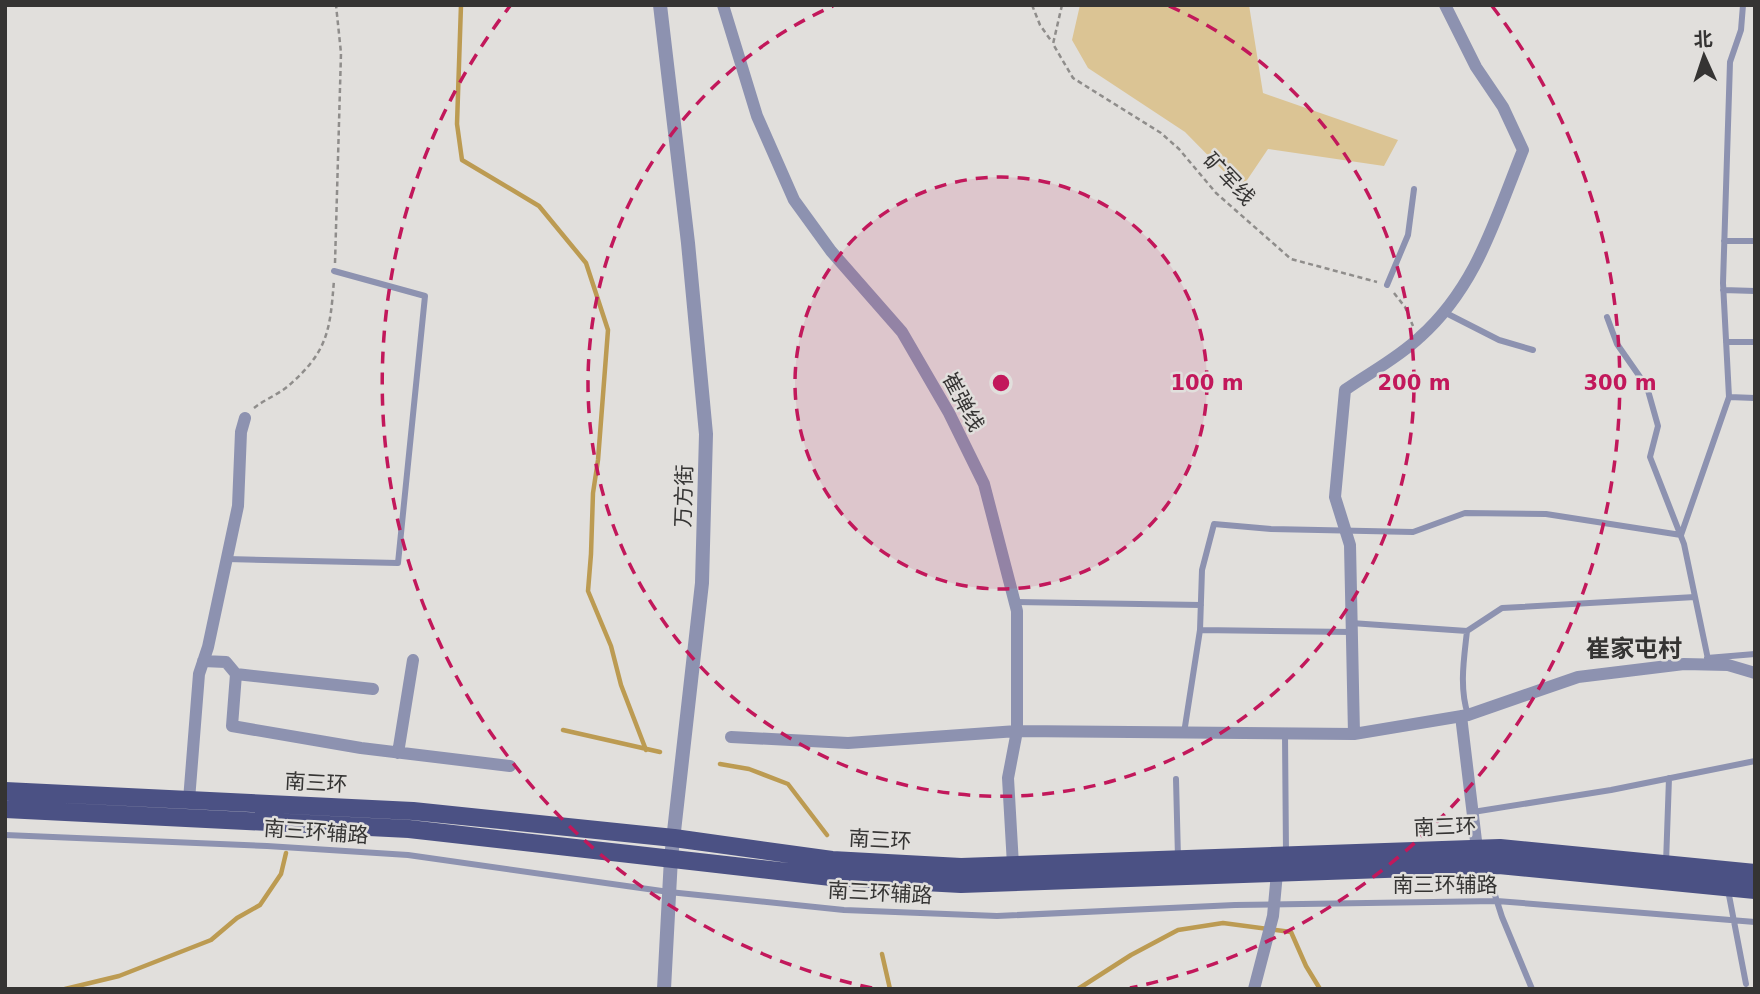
<svg xmlns="http://www.w3.org/2000/svg" width="1760" height="994" font-family="'DejaVu Sans','Noto Sans SC',sans-serif">
<style>
.green{fill:#dbc494}
.lines{fill:none;stroke-linecap:round;stroke-linejoin:round}
.stream{stroke:#bc9b52;stroke-width:4.5}
.path{stroke:#8f8d8b;stroke-width:2.5;stroke-dasharray:5 3.5;stroke-linecap:butt}
.service{stroke:#8d92b0;stroke-width:6}
.minor{stroke:#8d92b0;stroke-width:12}
.tertiary{stroke:#8d92b0;stroke-width:14}
.primary{stroke:#4b5184;stroke-width:18}
.ring{fill:none;stroke:#c2185b;stroke-width:3.5;stroke-dasharray:12 9}
.labels{text-anchor:middle;dominant-baseline:central;stroke-width:5;stroke-linejoin:round;paint-order:stroke}
.street-label{font-size:21px;fill:#353433;stroke:#e1dfdc}
.quarter-label{font-size:24px;font-weight:bold;fill:#353433;stroke:#e1dfdc}
.centre{fill:#c2185b;stroke:#e1dfdc;stroke-width:3.5}
.ring-label{font-size:21px;text-anchor:middle;font-weight:bold;fill:#c2185b;stroke:#e1dfdc;stroke-width:5;stroke-linejoin:round;paint-order:stroke}
</style>
<rect width="100%" height="100%" fill="#e1dfdc"/>
<!-- green -->
<path class="green" d="M1080,5H1249L1263,93L1398,140L1384,166L1268,149L1241,189L1185,132L1088,68L1072,40Z"/>
<g class="lines">
<!-- stream -->
<path class="stream" d="M461,5L457,124L462,160L539,206L586,263L608,330L598,460L593,493L591,554L588,591L611,646L621,685L646,750
M563,730L660,752
M720,764L749,769L788,784L827,835
M882,954L890,989
M65,989L119,976L211,940L237,918L260,905L281,874L286,853
M1078,989L1131,955L1178,930L1223,923L1291,932L1306,966L1320,989"/>
<!-- path -->
<path class="path" d="M1032,5L1040,25L1052,42
M1062,5L1053,44L1073,78L1161,133L1179,149L1216,193L1291,259L1377,282
M335,263L341,53L336,5
M1394,293L1405,307L1413,326
M254,408C264,400 277,395 287,387C328,352 330,331 334,280"/>
<!-- service -->
<path class="service" d="M1724,241H1755
M1387,285L1408,235L1414,189
M1723,290L1755,291
M1444,312L1499,340L1533,350
M1607,317L1617,344L1647,387L1658,426L1650,457L1684,544L1709,664
M1726,342H1755
M1729,397L1755,398
M227,559L398,563L425,296L334,271
M1015,602L1201,605
M1351,623L1467,631L1502,608L1695,597
M1200,630L1202,570L1214,524L1271,529L1413,532L1465,513L1546,514L1681,535L1729,397L1723,283L1730,62L1741,30L1743,5
M1467,631C1464,659 1459,687 1468,715
M1707,658L1755,654
M1184,733L1200,630L1352,632
M1285,734L1286,854
M1176,779L1178,858
M1473,812L1611,790L1755,761
M5,835L267,846L408,855L669,892L844,910L997,916L1235,905L1497,901L1755,922
M1666,863L1669,778
M1486,867L1502,917L1532,989
M1728,890L1746,984"/>
<!-- minor -->
<path class="minor" d="M723,5L757,116L794,200L831,251L902,332L949,413L984,484L1017,611V731L1008,778L1013,865
M203,661L226,662L236,674L232,726L361,748L510,766
M236,674L373,689
M1461,716L1477,849
M1354,734L1350,545L1335,497L1345,390C1369,373 1398,358 1420,337C1477,286 1495,219 1523,150L1503,107L1476,67L1445,5
M731,737L848,743L1017,731L1354,734L1468,715L1578,677L1684,664L1728,665L1755,673
M398,753L413,660
M189,800L199,674L208,647L238,506L241,432L245,418
M1254,989L1273,916L1277,873"/>
<!-- tertiary -->
<path class="tertiary" d="M660,5L688,243L706,434L702,583L671,858L664,989"/>
<!-- primary -->
<path class="primary" d="M5,791L413,811L674,838L832,860L961,867L1500,848L1755,873
M5,809L409,829L831,877L961,884L1499,865L1755,890"/>
</g>
<!-- distance rings -->
<circle cx="1001" cy="383" r="206" fill="#c2185b" fill-opacity=".12"/>
<g class="ring">
<circle cx="1001" cy="383" r="206"/>
<path d="M1169 6A413 413 0 1 1 833 6"/>
<path d="M872 988A619 619 0 0 1 510 6M1492 6A619 619 0 0 1 1130 988"/>
</g>
<g class="labels">
<!-- street labels -->
<g class="street-label">
<text transform="translate(1229 179) rotate(46)">矿军线</text>
<text transform="translate(963 402) rotate(62)">崔弹线</text>
<text transform="translate(684 496) rotate(-88)">万方街</text>
<text transform="translate(316 783) rotate(3)">南三环</text>
<text transform="translate(1445 827) rotate(-2)">南三环</text>
<text transform="translate(316 832) rotate(4)">南三环辅路</text>
<text transform="translate(880 840) rotate(3)">南三环</text>
<text x="1445" y="885">南三环辅路</text>
<text transform="translate(880 893) rotate(3)">南三环辅路</text>
</g>
<!-- quarter labels -->
<g class="quarter-label">
<text x="1634" y="649">崔家屯村</text>
</g>
</g>
<circle cx="1001" cy="383" r="10" class="centre"/>
<g class="ring-label">
<text x="1207" y="390">100 m</text>
<text x="1414" y="390">200 m</text>
<text x="1620" y="390">300 m</text>
</g>
<!-- border -->
<rect width="1760" height="994" fill="none" stroke="#353433" stroke-width="14"/>
<!-- north arrow -->
<g transform="translate(1704 56) rotate(357)" stroke="#e1dfdc" stroke-width="5" paint-order="stroke">
<path d="M0-5L12 26L0 18L-12 26Z" fill="#353433"/>
<text y="-10" font-size="19" font-weight="bold" text-anchor="middle" fill="#353433">北</text>
</g>
</svg>
